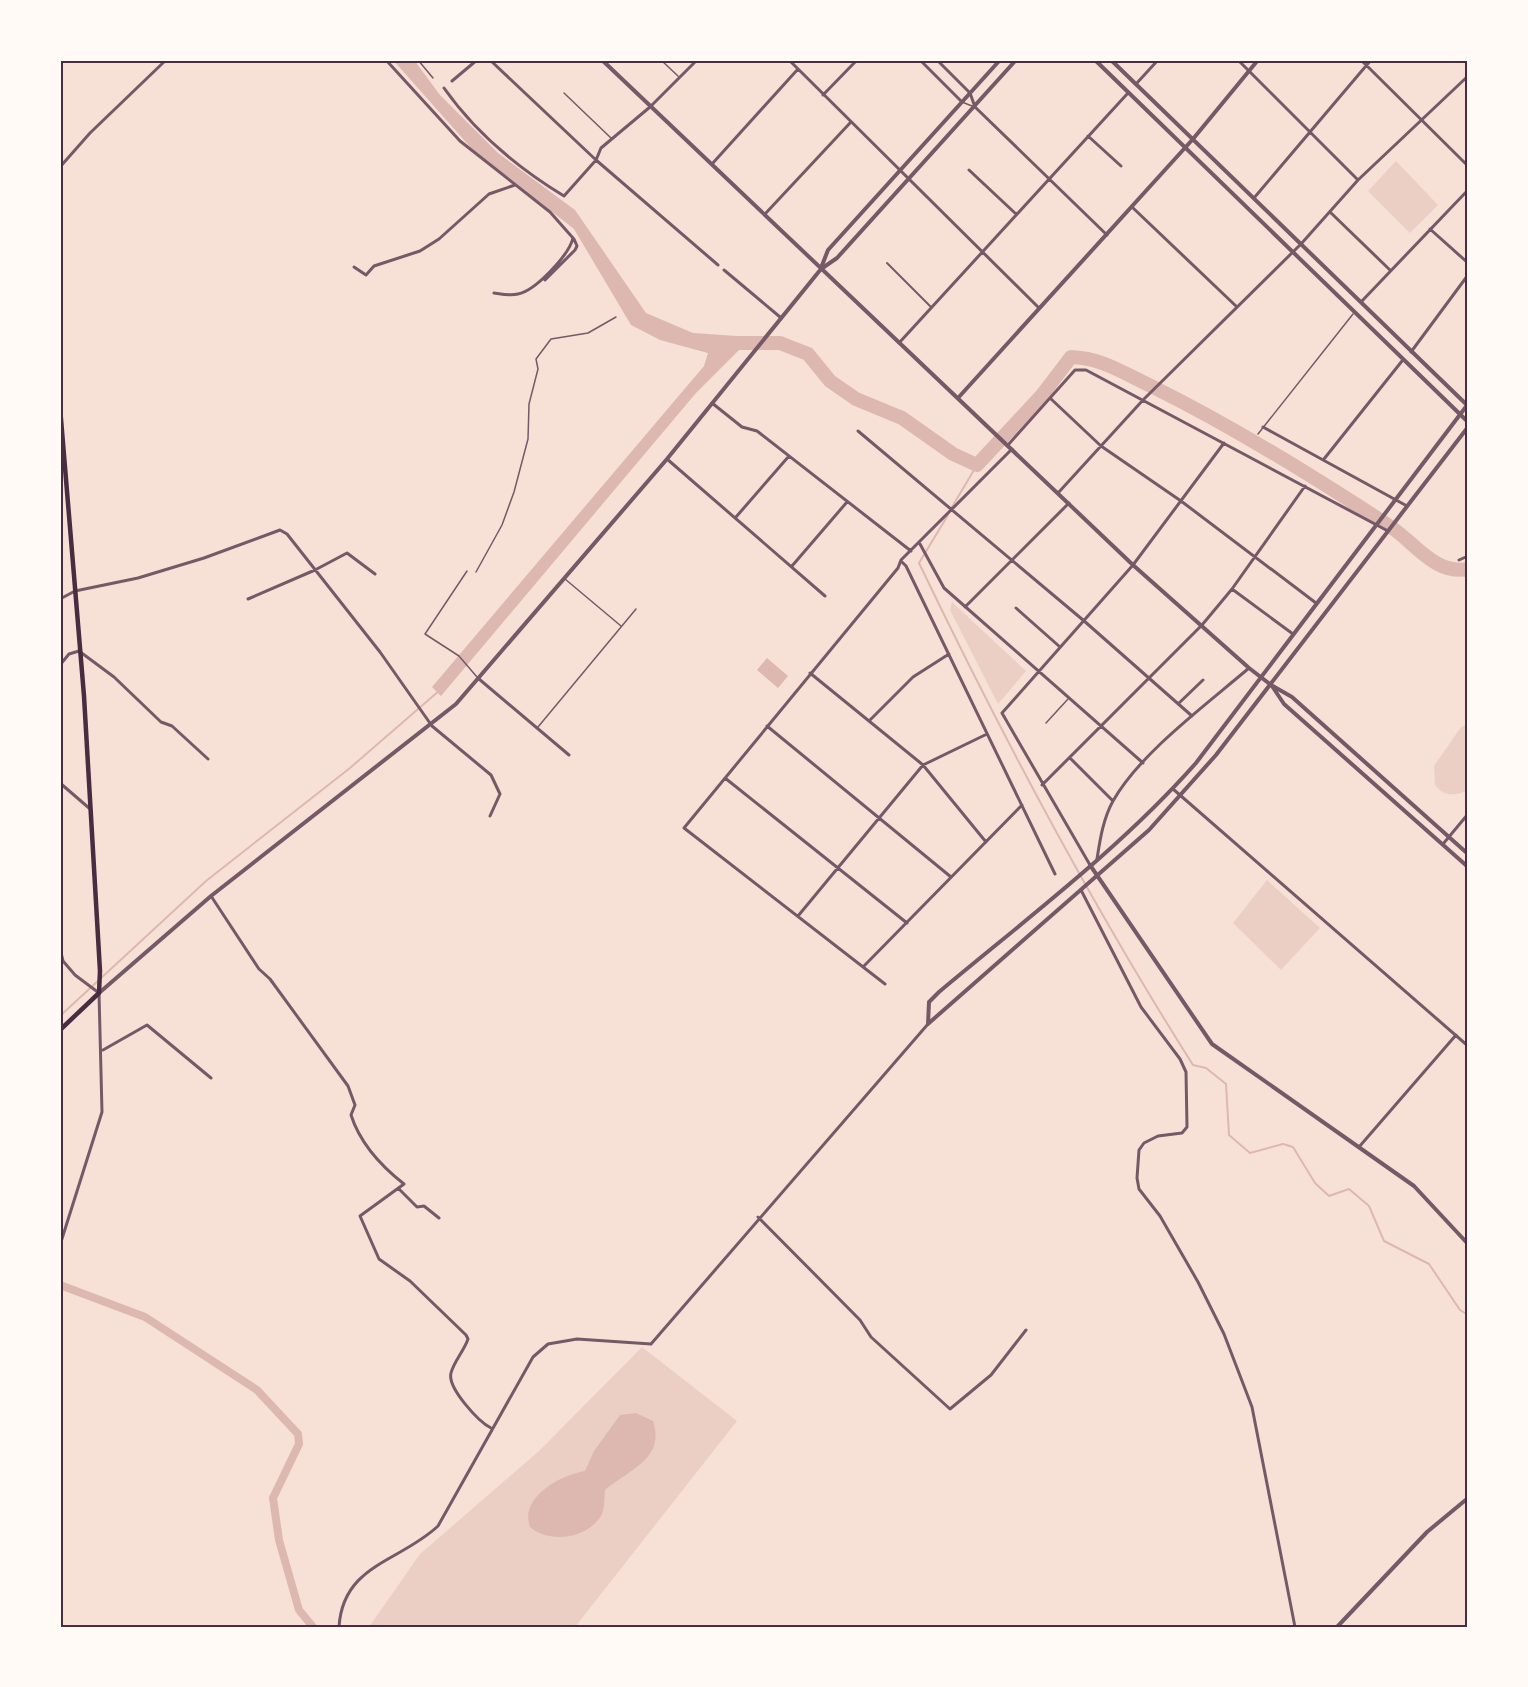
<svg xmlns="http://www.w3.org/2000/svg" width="1528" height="1687" font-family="'Open Sans',sans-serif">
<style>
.green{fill:#ebcfc5}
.water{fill:#dcb8b0}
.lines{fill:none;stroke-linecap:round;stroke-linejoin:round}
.stream{stroke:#dcb8b0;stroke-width:2}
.canal{stroke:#dcb8b0;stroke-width:8}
.river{stroke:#dcb8b0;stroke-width:14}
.service{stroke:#755966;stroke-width:1.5}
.pedestrian{stroke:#755966;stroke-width:2}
.minor{stroke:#755966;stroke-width:3}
.tertiary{stroke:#755966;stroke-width:4}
.secondary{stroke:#4a2c40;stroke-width:4.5}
.neatline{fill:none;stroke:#4a2c40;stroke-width:2}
</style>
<rect width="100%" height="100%" fill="#f7e1d7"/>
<!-- green -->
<path class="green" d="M1396,161L1438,205L1410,233L1368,191Z
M952,602L1026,671L998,704L950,610Z
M1468,724V790C1456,796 1444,797 1435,785L1434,766L1461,727Z
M1267,880L1320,928L1281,970L1233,923Z
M642,1347L737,1421L575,1627H369L420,1554L539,1451Z"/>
<!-- water -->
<path class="water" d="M393,60H414L440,95L498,153L575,210L646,313L693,333L752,337L696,393L441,696L432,687L704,366L708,353L660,340L631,325L574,229L472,149Z
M767,658L788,676L778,688L757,670Z
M636,1413L653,1421C666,1459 628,1470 605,1490C604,1498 605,1506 602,1514C589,1539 549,1544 530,1527C519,1497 561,1475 585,1471L594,1451L620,1415Z"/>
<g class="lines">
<!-- stream -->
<path class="stream" d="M952,507L977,465
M948,515L919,563C1001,734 1091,904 1193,1065L1206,1068L1226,1084L1229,1135L1250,1153L1283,1144L1293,1147L1315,1183L1329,1196L1349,1189L1369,1206L1384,1241L1429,1264L1460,1310L1468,1315
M60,1016L206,881L350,768L440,690"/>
<!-- canal -->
<path class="canal" d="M60,1285L145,1317L257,1390L298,1434L299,1444L273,1498L279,1540L299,1610L313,1627"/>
<!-- river -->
<path class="river" d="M727,343H780L808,354L830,381L856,399L902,418L953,454L977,465L1042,395L1071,357C1102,358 1123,373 1151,386C1234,427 1314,477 1391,527C1416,544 1435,575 1468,569"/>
<!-- service -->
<path class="service" d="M418,60L433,78
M661,60L678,76
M564,93L611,138
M962,102L972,106
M1258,434L1353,314
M467,571L425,634L459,656L477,677
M476,572L502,525L514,492L528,439L529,404L538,369L536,359L551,339L588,333L616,317
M565,579L621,626
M1046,723L1068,699
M538,727L636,609"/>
<!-- pedestrian -->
<path class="pedestrian" d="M887,263L931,307"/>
<!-- minor -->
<path class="minor" d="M386,60L460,141L550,212L573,238C569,255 535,291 518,294C510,296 501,294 494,293
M490,60L596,160L718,265
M789,60L1039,308
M920,60L962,102
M937,60L970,93L975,107L1107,235
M1238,60L1358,180
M1361,60L1468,166
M452,81L477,60
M1136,84L1158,60
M444,88C475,132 518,168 564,196L596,160L601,148L650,107L697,60
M823,95L857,60
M1088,136L1121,166
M712,164L798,69
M60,167L90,133L166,60
M969,170L1016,214
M1254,198L1371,60
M1132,207L1237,307
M1330,212L1390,270
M765,214L850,123
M1430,229L1468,263
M354,267L366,275L374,266L420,251L439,239L489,194L515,185
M724,270L780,317
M545,280L575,250L577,246L574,239
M1361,302L1468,190
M899,343L1128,93
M1411,352L1468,275
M1050,398L1101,446L1181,501L1316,603
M712,403L742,427L757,431L911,551
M1263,427L1407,506
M858,431L1083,620L1192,716
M1008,445L1075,370H1086L1388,531
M667,459L825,596
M1324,459L1402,361
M1058,493L1143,400L1301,244L1358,180L1468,76
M736,517L789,456
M920,544L944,588L1143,763
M1459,560L1468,556
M901,561L906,566L1055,874
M792,566L847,502
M1232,589L1293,634
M60,599L75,591L138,578L204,558L280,530L287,534L380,652L432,726L491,775L500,794L490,816
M248,599L315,570L347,553L375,574
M965,607L1069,503
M1016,608L1060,647
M60,665L69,654L79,651L114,677L161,722L172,726L208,759
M810,673L923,765L986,842
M479,679L569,755
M1178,704L1203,680
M869,721L913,677L949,654
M767,726L951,877
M1070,758L1113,801
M725,778L907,923
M60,783L89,808
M1042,785L1202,625L1232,589L1305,486
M1173,789L1468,1046
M1443,844L1468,814
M1097,859C1100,840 1103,819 1113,801C1140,753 1207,704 1249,668
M1090,865L1002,713L1133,565L1224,443
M1081,890L1141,1007L1180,1059L1186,1072L1187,1127L1182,1133L1158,1136L1144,1143L1139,1150L1137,1178L1139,1189L1160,1216L1198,1282L1224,1334L1252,1407L1295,1627
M211,896L259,969L270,979L348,1086L355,1105L351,1115C360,1143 381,1166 404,1184L360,1216L379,1259L410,1281L466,1335L468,1339C464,1351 454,1361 451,1373C447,1388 479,1422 491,1428
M798,916L923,765L987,734
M60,948L63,961L75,975L99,993L102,1112L60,1245
M863,967L1022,805
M885,984L684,828L898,568L901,560L1012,449
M103,1050L147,1025L211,1078
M1359,1147L1456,1035
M398,1188L417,1207L424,1206L439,1218
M758,1217L860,1320L871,1337L950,1409L991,1375L1026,1330
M339,1627C343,1564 400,1562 438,1526L533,1357L548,1344L577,1339L651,1344L928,1024"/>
<!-- tertiary -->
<path class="tertiary" d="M602,60L1133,565L1249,668L1271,685L1292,697L1468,854
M1095,60L1468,422
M1111,60L1468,406
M821,268L828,250L1000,60
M958,398L1193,139L1258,60
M1272,686L1284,704L1468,867
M1090,865L1212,1044L1414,1186L1468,1244
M99,993L211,896L456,704L667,459L821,269L837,258L1016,60
M929,1023L1149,830L1216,755L1468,427
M928,1024L929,1002L939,992C1026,919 1120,849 1196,763L1468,404
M1337,1627L1427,1532L1468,1498"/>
<!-- secondary -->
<path class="secondary" d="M60,407L84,696L100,971L99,993L60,1030"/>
</g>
<!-- border -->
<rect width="1528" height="1687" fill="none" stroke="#fffaf5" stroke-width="123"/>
<rect x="62" y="62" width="1404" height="1564" class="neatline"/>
</svg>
